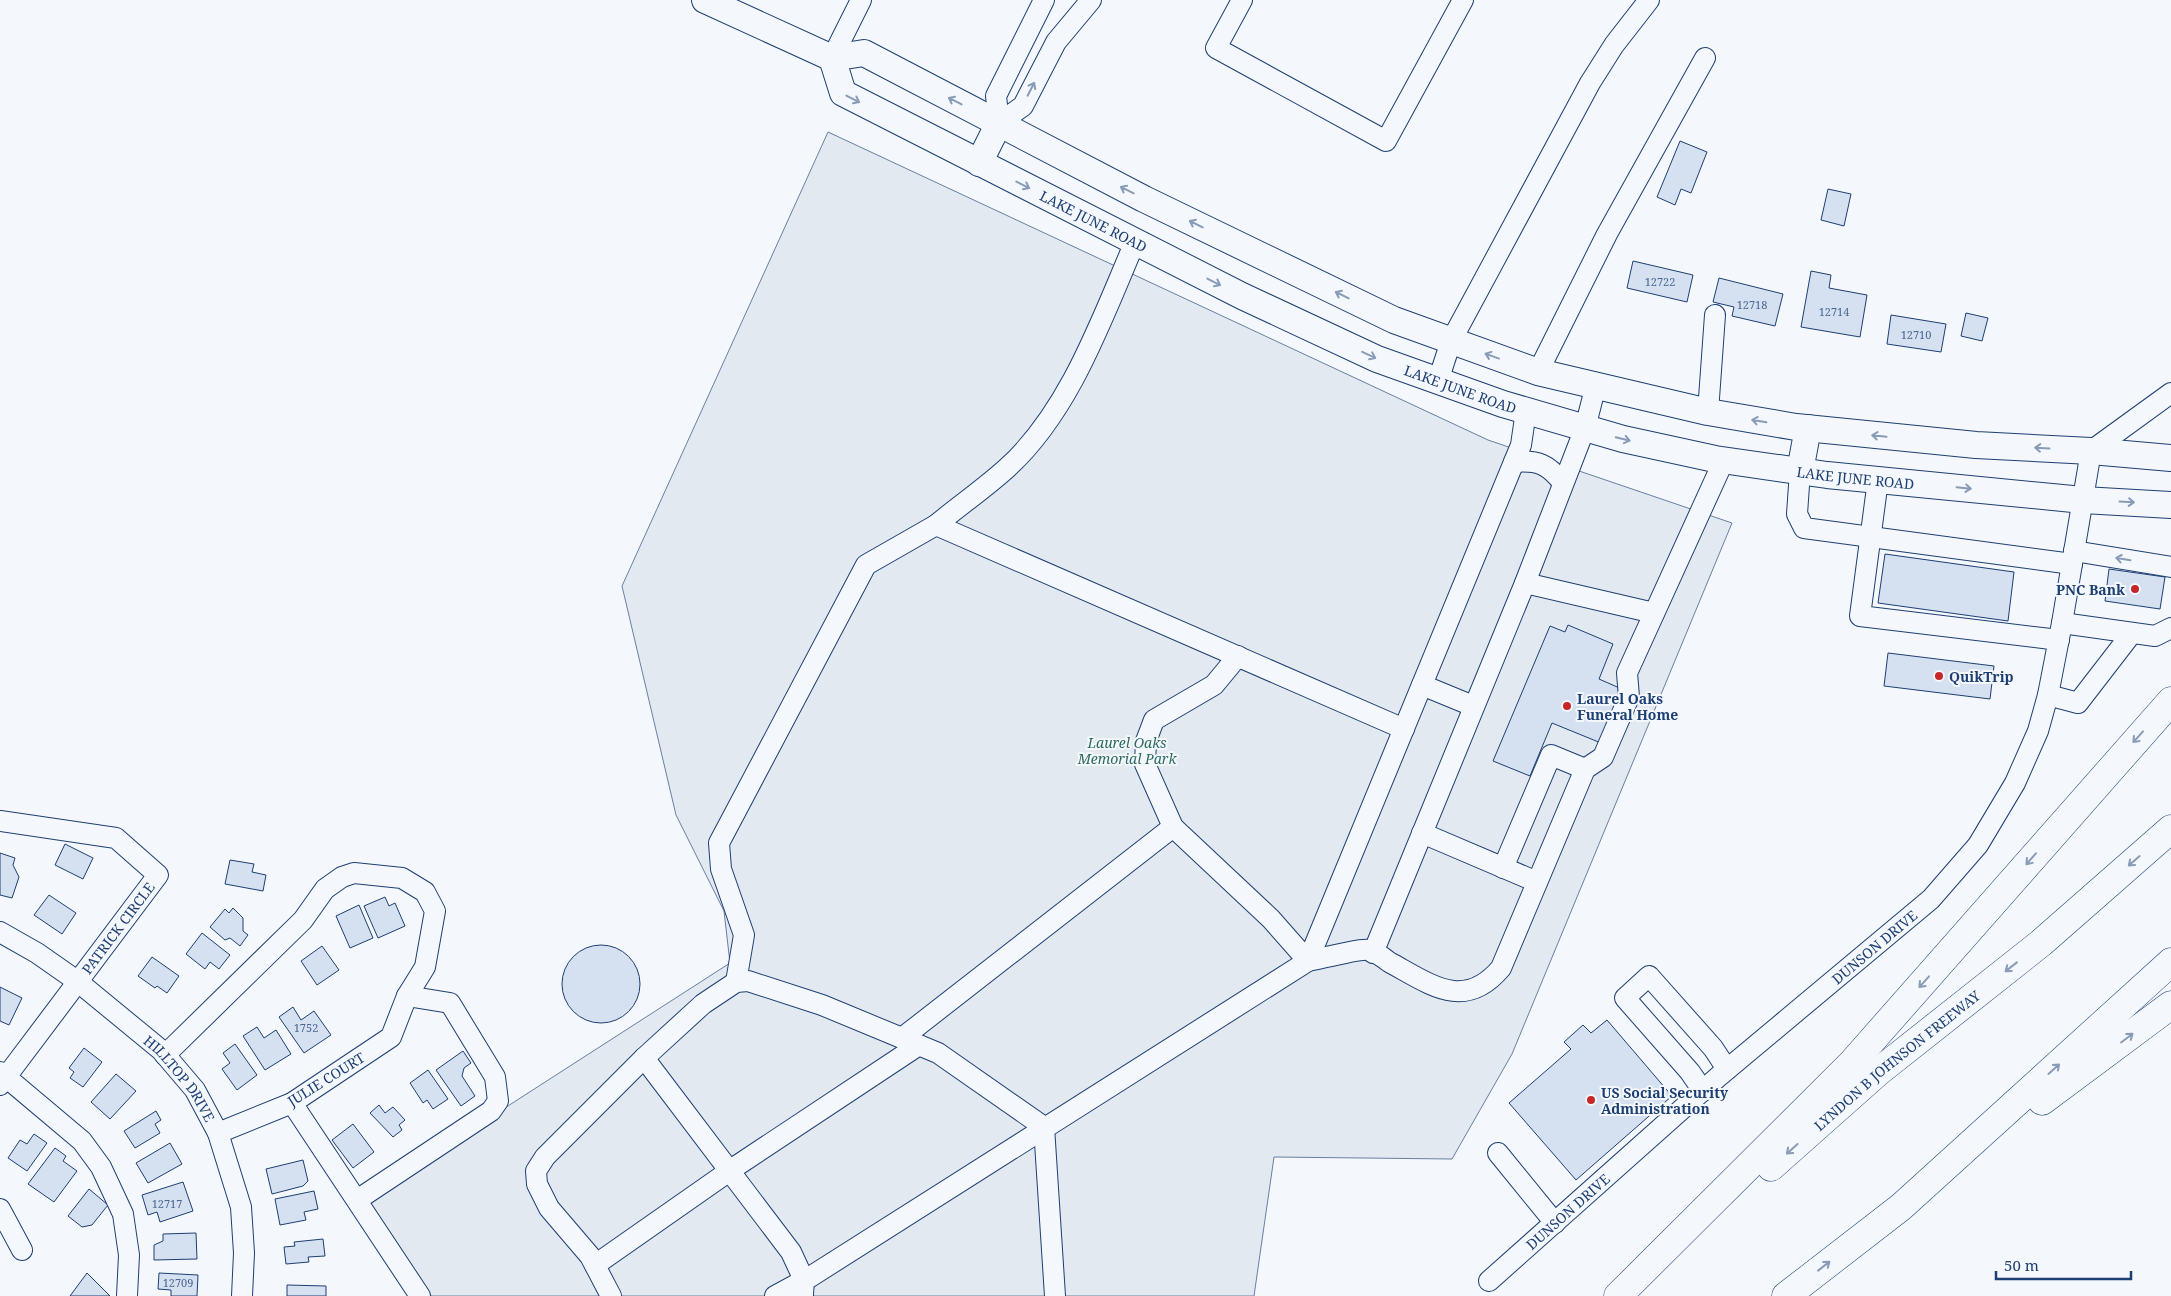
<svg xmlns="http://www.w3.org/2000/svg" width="2171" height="1296" font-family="'Noto Serif',serif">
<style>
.green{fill:#e3e9f0;stroke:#687fa3}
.building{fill:#d5e0f0;stroke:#1d3f73}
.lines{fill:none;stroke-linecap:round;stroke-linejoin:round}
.minor-casing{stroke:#1d3f73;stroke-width:22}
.major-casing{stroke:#1d3f73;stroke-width:28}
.highway-casing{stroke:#1d3f73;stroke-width:29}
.minor{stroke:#f4f7fb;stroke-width:20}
.major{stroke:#f4f7fb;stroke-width:26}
.highway{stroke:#f4f7fb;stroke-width:28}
.oneway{stroke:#889bb7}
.poi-dot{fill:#c62828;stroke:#f4f7fb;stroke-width:2}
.labels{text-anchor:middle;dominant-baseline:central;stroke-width:4;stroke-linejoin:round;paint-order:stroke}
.number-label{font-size:11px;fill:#4b6792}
.street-label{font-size:14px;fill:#1d3f73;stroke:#f4f7fb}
.poi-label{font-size:14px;font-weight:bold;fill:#1d3f73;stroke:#f4f7fb;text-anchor:start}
.park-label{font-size:14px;font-style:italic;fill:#2c6c60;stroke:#f4f7fb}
</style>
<rect width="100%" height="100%" fill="#f4f7fb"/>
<!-- green -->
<path class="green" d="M828,132L1488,440L1732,523L1512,1054L1452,1159L1274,1157L1254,1296H431L365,1198L730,963L724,911L676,815L622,586Z"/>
<!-- building -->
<path class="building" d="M1680,141L1707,152L1691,193L1681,189L1675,205L1657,197Z
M1828,189L1851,194L1844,226L1821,220Z
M1633,261L1693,275L1687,302L1627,288Z
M1811,271L1831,275L1829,288L1867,295L1860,337L1801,327Z
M1719,278L1783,294L1775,326L1732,316L1734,307L1713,302Z
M1966,313L1988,318L1982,341L1961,336Z
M1891,315L1946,324L1941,352L1887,344Z
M1885,554L2014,572L2008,621L1878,603Z
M2109,569L2165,577L2160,609L2105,601Z
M1568,625L1613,644L1599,679L1624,690L1601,743L1552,723L1530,776L1493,761L1550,626L1565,632Z
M1888,653L1994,666L1990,699L1884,686Z
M65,844L93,858L83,879L55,865Z
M0,853L15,858L13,865L19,877L12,898L0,895Z
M230,860L254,864L252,872L266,875L263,891L225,884Z
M49,895L76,913L62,934L34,915Z
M385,897L389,906L395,903L405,926L378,938L364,906Z
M359,905L373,938L350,948L336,916Z
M233,908L243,918V931L248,935L240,946L230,938L225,940L210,927L225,909L229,913Z
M202,933L230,955L219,969L210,962L205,969L186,954Z
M562 984a39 39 0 1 1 78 0a39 39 0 1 1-78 0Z
M322,946L339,970L317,985L301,961Z
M152,957L179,976L167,993L157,986L155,988L138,976Z
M0,987L22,998L9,1025L0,1021Z
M293,1007L301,1020L314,1011L331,1035L304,1053L279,1017Z
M1607,1020L1672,1096L1576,1180L1509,1103L1571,1049L1564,1042L1583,1025L1591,1033Z
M257,1027L264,1038L276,1030L291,1054L265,1070L243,1036Z
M235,1044L257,1075L237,1090L222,1069L230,1063L223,1053Z
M84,1048L102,1062L83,1087L70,1078L74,1072L69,1068Z
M463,1051L471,1063L464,1068L462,1076L475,1096L461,1106L436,1070Z
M428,1070L448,1099L433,1109L427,1100L423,1103L410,1083Z
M116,1074L136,1091L110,1119L91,1102Z
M379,1105L385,1113L393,1107L405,1120L399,1125L402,1130L393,1137L370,1113Z
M156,1111L161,1120L155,1124L160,1133L135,1148L124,1131Z
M353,1124L374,1152L353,1168L332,1140Z
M34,1134L47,1143L27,1171L8,1158L20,1140L27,1144Z
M170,1143L182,1164L148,1183L136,1163Z
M55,1148L66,1156L63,1161L77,1171L54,1202L28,1184Z
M303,1160L308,1181L303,1186L272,1194L266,1169Z
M183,1182L193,1211L160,1222L157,1212L148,1215L142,1195Z
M89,1189L108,1205L92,1225L82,1227L68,1216Z
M314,1191L318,1209L304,1212L306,1220L280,1225L275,1199Z
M196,1233L197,1259L154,1260V1245L163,1241V1234Z
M323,1239L325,1256L308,1257L309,1262L286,1264L284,1247L295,1246L294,1242Z
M87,1273L110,1296H70Z
M159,1273L198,1275L197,1296H171V1290L158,1289Z
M287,1285L326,1286V1296H287Z"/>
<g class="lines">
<defs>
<g id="minor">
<path d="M1242,0L1216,48L1386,141L1463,0"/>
<path d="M832,58L861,0"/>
<path d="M999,123L1023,106L1056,42L1091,0"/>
<path d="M999,123L996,96L1044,0"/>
<path d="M1135,242C1102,318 1070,411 1007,468C985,488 959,506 936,525L1404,729"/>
<path d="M1538,372L1607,234L1705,58"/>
<path d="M1438,381L1451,341L1590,83L1614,45L1649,0"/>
<path d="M1708,412L1715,315"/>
<path d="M1514,462C1538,460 1548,464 1563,483"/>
<path d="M1800,471L1797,514L1804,528L2072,564"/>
<path d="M1878,480L1860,616L2059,640"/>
<path d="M2074,551L2171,567"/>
<path d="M1525,583L1654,613"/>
<path d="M2062,623L2155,636L2171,628"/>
<path d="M1422,685L1473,706"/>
<path d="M2048,695L2078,703L2132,633"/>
<path d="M0,821L116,838L158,875L0,1085"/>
<path d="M1173,827L1271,919L1308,961L1521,445L1526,411"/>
<path d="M1422,833L1537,882"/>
<path d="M1503,868L1551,755L1585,769"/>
<path id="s1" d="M0,932L37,953L77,981L161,1050L195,1090L218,1133L241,1207L244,1253L242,1296"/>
<path d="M1373,953L1525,583L1585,428L1596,385"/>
<path d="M736,982L744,935L721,869L719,843L866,565L936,525"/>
<path d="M902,1038L1173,827L1145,764L1146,741L1154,720L1214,685L1238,656"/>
<path d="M165,1055L303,920L325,889L342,877L354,873L402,878L425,892L435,911L425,967L407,996L391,1037L292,1103L218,1133"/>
<path d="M644,1058L791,1252L804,1280L803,1294"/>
<path d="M0,1072L82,1141L101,1167L123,1214L129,1255L127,1296"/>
<path d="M1703,1091L1690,1072L1625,998L1649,976L1713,1048L1727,1069"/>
<path d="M292,1103L420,1296"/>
<path d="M1044,1127L1055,1296"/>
<path d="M1498,1153L1555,1223"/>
<path d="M357,1200L491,1111L498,1101L495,1077L450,1003L407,996"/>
<path d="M0,1209L22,1250"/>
<path d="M595,1265L738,1165L919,1045"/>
<path id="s2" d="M1489,1281L1718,1077L1931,899L1978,845L2015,783L2038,731L2048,695L2062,623L2091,451L2171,393"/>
<path d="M611,1296L590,1256L549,1208L537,1184L536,1171L545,1157L644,1058L703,1004L736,982L748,981L822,1005L938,1053L1044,1127"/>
<path d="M775,1296L810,1277L1308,961C1320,959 1360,948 1369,950C1375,952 1384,958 1389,962C1430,984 1464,1012 1501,968L1585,769L1603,757L1629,697L1627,673L1724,460"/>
</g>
<g id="major">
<path d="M705,0L832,58L864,53L1144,199L1394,320L1538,372L1708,412L1796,427L1976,445L2091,451L2171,458"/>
<path id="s3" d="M832,58L843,93L1242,296L1377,359L1503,404L1623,439L1715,459L1827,475L2083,500L2171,505"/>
<path d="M979,163L999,123"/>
<path d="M1800,471L1808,428"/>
</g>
<g id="highway">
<path d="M2042,1101L2171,1005"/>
<path id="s4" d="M1771,1167L1878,1072L2041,943L2171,829"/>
<path d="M1618,1296L1852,1063L2171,701"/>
<path d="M1786,1296L1901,1207L2171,962"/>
</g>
</defs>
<!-- minor casing -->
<use href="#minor" class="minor-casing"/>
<!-- major casing -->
<use href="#major" class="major-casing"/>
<!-- highway casing -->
<use href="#highway" class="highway-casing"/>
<!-- minor -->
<use href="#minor" class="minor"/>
<!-- major -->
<use href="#major" class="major"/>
<!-- highway -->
<use href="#highway" class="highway"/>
</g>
<!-- one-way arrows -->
<defs><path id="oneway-shaft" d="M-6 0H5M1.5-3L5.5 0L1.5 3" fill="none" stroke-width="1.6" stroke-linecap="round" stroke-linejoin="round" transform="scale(1.25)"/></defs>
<g class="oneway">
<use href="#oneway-shaft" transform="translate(1031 89) rotate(-63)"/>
<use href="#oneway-shaft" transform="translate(853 99) rotate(27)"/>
<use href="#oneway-shaft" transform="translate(955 101) rotate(-153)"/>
<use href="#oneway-shaft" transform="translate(1023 185) rotate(27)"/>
<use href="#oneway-shaft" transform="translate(1127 190) rotate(-153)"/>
<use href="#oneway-shaft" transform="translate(1196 224) rotate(-154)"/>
<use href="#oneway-shaft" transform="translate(1214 282) rotate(27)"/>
<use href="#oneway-shaft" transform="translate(1342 295) rotate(-154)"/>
<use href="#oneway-shaft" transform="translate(1369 355) rotate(25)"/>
<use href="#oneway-shaft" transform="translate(1492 356) rotate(-160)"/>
<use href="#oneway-shaft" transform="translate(1759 421) rotate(-170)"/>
<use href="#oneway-shaft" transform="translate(1879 436) rotate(-174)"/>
<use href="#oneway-shaft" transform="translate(1623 439) rotate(14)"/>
<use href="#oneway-shaft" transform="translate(2042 448) rotate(-177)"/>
<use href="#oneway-shaft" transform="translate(1964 488) rotate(6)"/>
<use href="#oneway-shaft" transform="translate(2127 502) rotate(3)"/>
<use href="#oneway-shaft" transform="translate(2123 559) rotate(-171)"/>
<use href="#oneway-shaft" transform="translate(2138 737) rotate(132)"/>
<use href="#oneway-shaft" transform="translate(2031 859) rotate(131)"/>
<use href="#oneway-shaft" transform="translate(2134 861) rotate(139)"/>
<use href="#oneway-shaft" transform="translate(2011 967) rotate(142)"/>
<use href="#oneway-shaft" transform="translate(1924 982) rotate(132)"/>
<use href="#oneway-shaft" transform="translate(2127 1038) rotate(-37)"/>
<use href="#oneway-shaft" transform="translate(2054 1069) rotate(-42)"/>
<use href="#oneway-shaft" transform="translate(1792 1149) rotate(138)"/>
<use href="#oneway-shaft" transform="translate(1824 1266) rotate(-38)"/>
</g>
<!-- markers -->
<g class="poi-dot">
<circle cx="2135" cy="589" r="5"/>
<circle cx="1939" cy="676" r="5"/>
<circle cx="1567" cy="706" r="5"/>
<circle cx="1591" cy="1100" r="5"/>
</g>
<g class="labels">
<!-- number labels -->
<g class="number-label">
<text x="1660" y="281">12722</text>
<text x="1752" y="304">12718</text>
<text x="1834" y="311">12714</text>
<text x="1916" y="334">12710</text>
<text x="306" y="1027">1752</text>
<text x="167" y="1203">12717</text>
<text x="178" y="1282">12709</text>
</g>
<!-- street labels -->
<g class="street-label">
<text stroke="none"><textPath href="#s3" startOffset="318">LAKE JUNE ROAD</textPath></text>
<text stroke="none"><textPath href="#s3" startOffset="722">LAKE JUNE ROAD</textPath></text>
<text stroke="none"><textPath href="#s3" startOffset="1128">LAKE JUNE ROAD</textPath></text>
<text transform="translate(118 928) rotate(-53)">PATRICK CIRCLE</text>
<text stroke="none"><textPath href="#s2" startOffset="510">DUNSON DRIVE</textPath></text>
<text stroke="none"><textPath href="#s4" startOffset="165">LYNDON B JOHNSON FREEWAY</textPath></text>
<text transform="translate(326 1079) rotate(-32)">JULIE COURT</text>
<text stroke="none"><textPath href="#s1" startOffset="234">HILLTOP DRIVE</textPath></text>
<text stroke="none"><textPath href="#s2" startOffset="105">DUNSON DRIVE</textPath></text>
</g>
<!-- poi labels -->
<g class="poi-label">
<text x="2125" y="589" text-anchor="end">PNC Bank</text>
<text x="1949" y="676">QuikTrip</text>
<text x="1577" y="698">Laurel Oaks<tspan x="1577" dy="16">Funeral Home</tspan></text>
<text x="1601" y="1092">US Social Security<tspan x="1601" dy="16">Administration</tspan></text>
</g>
<!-- park labels -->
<g class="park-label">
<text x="1127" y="742">Laurel Oaks<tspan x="1127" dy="16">Memorial Park</tspan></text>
</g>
</g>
<!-- scale -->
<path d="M1996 1271v8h135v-8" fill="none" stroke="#1d3f73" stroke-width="2.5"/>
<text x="2004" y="1271" font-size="15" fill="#1d3f73" stroke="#f4f7fb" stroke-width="4" paint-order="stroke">50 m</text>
</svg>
